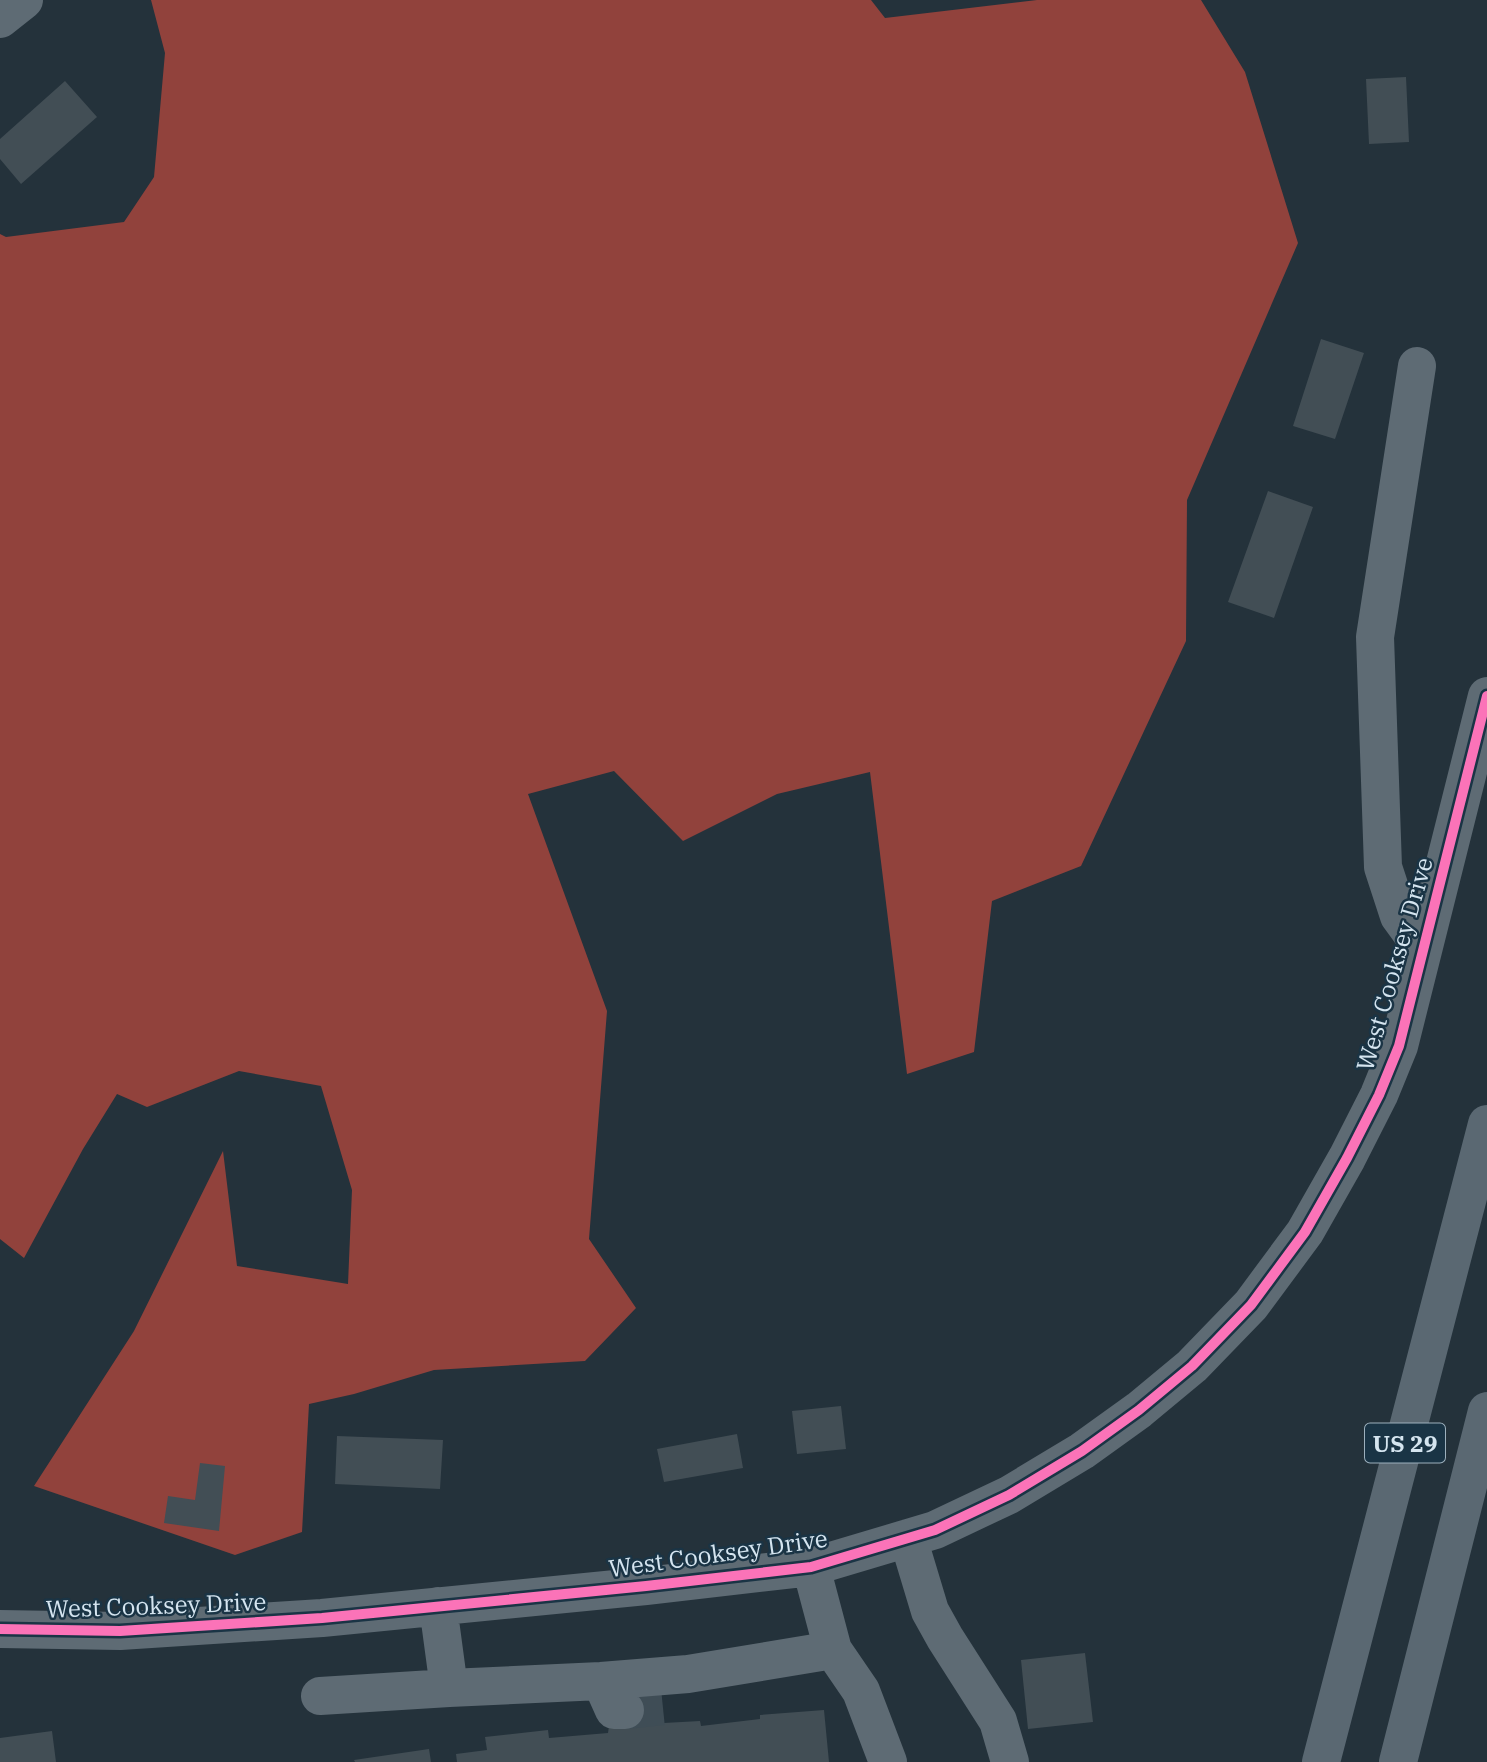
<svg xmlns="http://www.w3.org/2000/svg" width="1487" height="1762" font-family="'IBM Plex Serif',serif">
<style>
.forest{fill:#91423c}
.building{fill:#424e55}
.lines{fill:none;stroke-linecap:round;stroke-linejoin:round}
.minor-tunnel{stroke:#3f4d56;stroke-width:38;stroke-dasharray:38 19;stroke-linecap:butt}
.minor{stroke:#5e6b74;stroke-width:38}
.highway{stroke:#5a6872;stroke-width:38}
.cycleway-casing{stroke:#1a3445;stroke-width:15}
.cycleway{stroke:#fb73b8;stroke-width:10}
.labels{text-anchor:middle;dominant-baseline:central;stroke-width:5;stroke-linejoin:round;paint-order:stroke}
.shield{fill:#1a3445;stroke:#9db0bd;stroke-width:2}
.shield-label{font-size:23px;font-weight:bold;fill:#d5e5f0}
.street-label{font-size:24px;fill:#d5e5f0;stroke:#1a3445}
</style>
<rect width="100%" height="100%" fill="#24323b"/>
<!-- forest -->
<path class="forest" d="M151,0H871L885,18L1037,0H1201L1245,72L1298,243L1187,500L1186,641L1081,866L992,901L974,1052L907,1074L870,772L777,794L683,841L614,771L528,794L607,1011L589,1239L636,1308L585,1361L434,1370L354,1394L309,1404L302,1532L235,1555L34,1486L134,1331L223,1151L237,1266L348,1284L352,1190L321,1086L239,1071L147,1107L117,1094L83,1149L24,1258L0,1239V234L6,237L124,222L154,177L165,53Z"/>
<!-- building -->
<path class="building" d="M1406,77L1409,142L1369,144L1366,79Z
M65,81L97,117L21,184L0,159V139Z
M1321,339L1364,353L1335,439L1293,426Z
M1268,491L1313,507L1274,618L1228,602Z
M841,1406L846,1449L797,1454L792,1411Z
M737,1434L743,1468L664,1482L657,1449Z
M337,1436L443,1440L440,1489L335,1484Z
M200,1463L225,1466L219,1531L164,1523L168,1496L195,1500Z
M1085,1653L1093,1722L1028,1729L1021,1660Z
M824,1710L829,1762H457L456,1754L487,1750L485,1737L548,1730L549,1738L608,1733L609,1726L700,1721L701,1726L760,1719V1715Z
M52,1731L56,1762H0V1738Z
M429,1749L431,1762H355L354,1760Z"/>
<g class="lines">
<!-- minor-tunnel -->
<path class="minor-tunnel" d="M625,1710L674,1705"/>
<!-- minor -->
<path class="minor" d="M0,19L24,0
M1417,366L1375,637L1383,867L1399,916L1423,949
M908,1538L930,1611L945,1638L998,1721L1010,1762
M438,1606L449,1688L601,1681L688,1674L833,1650L811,1567
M0,1629L120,1631L322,1618L646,1586L811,1567L935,1530L1009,1495L1082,1451L1139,1410L1192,1366L1251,1305L1305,1232L1347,1158L1379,1095L1399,1046L1487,696
M833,1650L861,1691L888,1762
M601,1681L614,1710H625
M320,1696L449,1688"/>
<!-- highway -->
<path class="highway" d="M1321,1762L1487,1124
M1398,1762L1487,1411"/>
<defs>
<path id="cycleway" d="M0,1629L120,1631L322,1618L646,1586L811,1567L935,1530L1009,1495L1082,1451L1139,1410L1192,1366L1251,1305L1305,1232L1347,1158L1379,1095L1399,1046L1487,696"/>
</defs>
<!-- cycleway casing -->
<use href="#cycleway" class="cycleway-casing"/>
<!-- cycleway -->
<use href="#cycleway" class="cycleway"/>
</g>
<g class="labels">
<!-- shield labels -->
<rect class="shield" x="1365" y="1423.5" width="80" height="39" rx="5"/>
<g class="shield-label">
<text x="1405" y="1443">US 29</text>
</g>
<!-- street labels -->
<g class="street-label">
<text transform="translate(1394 964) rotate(-74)">West Cooksey Drive</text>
<text transform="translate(718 1553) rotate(-8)">West Cooksey Drive</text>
<text transform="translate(156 1605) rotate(-2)">West Cooksey Drive</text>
</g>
</g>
</svg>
